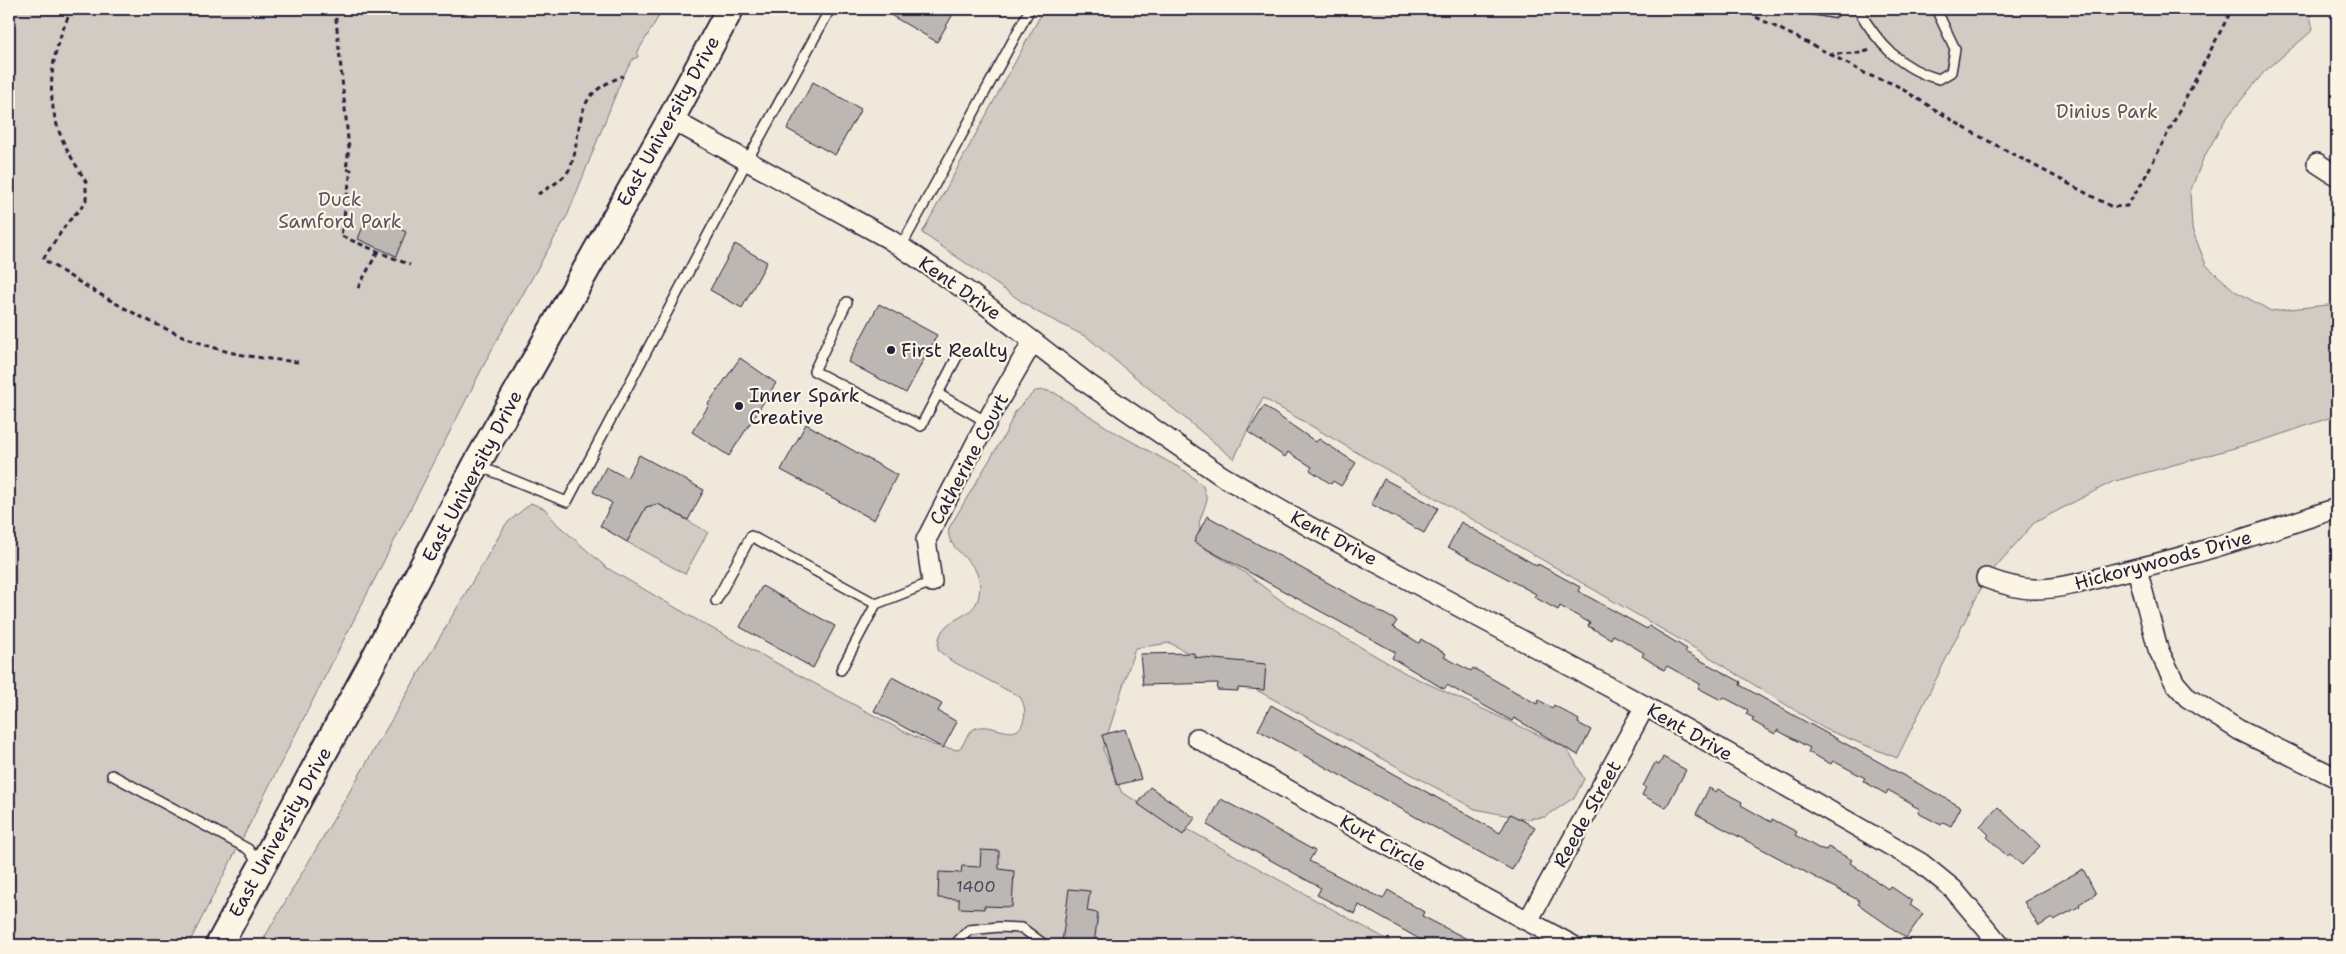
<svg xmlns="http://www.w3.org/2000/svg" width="2346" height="954" font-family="'Shantell Sans',sans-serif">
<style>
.green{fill:#d1cbc3;stroke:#7a767f}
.water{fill:#a6a2a2;stroke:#716f79}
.building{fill:#bcb7b3;stroke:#22223b}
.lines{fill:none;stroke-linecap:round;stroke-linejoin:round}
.lane-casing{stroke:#22223b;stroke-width:12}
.street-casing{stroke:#22223b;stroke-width:22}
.secondary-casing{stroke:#22223b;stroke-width:30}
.path{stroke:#22223b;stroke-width:3;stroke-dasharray:5 4;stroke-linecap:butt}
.lane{stroke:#fcf5e5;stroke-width:9}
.street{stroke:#fcf5e5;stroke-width:19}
.secondary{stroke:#fcf5e5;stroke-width:26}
.poi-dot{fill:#22223b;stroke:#fcf5e5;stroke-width:2}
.labels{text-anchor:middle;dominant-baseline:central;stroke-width:4.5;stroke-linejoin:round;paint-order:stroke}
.number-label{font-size:16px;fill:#484759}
.park-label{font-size:19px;fill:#575564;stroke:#fcf5e5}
.street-label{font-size:19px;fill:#22223b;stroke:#fcf5e5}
.poi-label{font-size:19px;fill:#22223b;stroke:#fcf5e5;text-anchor:start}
</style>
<rect width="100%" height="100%" fill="#efe8db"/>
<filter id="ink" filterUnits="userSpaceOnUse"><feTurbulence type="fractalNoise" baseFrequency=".02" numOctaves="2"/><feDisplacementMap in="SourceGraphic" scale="10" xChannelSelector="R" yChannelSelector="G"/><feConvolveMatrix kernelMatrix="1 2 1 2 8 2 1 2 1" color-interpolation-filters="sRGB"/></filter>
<g filter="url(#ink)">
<!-- green -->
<path class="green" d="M9,9H663L637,53L638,57L633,59L623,76L568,214L491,351L188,945H9Z
M1044,9H2309L2313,30L2264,72L2225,120L2203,159L2190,192L2192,229L2206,265L2235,291L2271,311L2337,304V415L2274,437L2112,482L2034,523L1986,578L1897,758L1825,729L1703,653L1263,398L1234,459L1087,337L1037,312L922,233Z
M1044,390L1055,393L1111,430L1187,472L1203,486L1207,500L1199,523L1206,549L1247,574L1283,602L1407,674L1565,747L1574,760L1584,779L1575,797L1545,817L1525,819L1475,809L1170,643L1135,648L1103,749L1122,793L1397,945H260L506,524L531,503L545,509L556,523L607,568L704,624L903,731L933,745L958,750C966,744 965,734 974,729C992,719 1017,747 1024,719C1026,710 1024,704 1020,697L950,660L938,650C937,612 974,624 979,595C986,558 944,554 949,528L1005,434L1016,410L1035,391Z
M658,504L708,532L685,574L627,542L646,507Z"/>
<!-- water -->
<path class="water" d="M9,9H16L13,15L12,64L9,77Z"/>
<!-- building -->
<path class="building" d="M880,9H956L937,42Z
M813,82L861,109L835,155L787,129Z
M368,214L406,232L396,256L358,239Z
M735,244L767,262L742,308L710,290Z
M879,304L937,335L906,393L848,362Z
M740,358L776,383L729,456L692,432L709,405L708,404Z
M1264,406L1316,442L1319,439L1356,463L1341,486L1333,481L1331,484L1310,470L1312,467L1288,452L1285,457L1248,432Z
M806,424L897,475L874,520L781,470Z
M639,455L704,490L688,520L658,504L646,507L627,542L600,526L612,503L593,492L606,467L627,478Z
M1384,479L1438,508L1424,533L1371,504Z
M1207,516L1397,621L1393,627L1419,643L1421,639L1446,654L1444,657L1471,671L1473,668L1537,704L1539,700L1552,708L1554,705L1579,720L1578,723L1591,730L1578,755L1514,718L1512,721L1447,685L1444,689L1392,658L1395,652L1194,542Z
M1461,522L1537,566L1538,564L1580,587L1578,591L1647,629L1649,626L1687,649L1685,652L1741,682L1740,685L1795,716L1961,807L1951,826L1943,822L1941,825L1918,813L1920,809L1912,805L1913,804L1888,790L1886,794L1863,781L1865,778L1841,765L1833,761L1831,764L1808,752L1810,748L1777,730L1775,734L1752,721L1754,718L1746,714L1748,710L1723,697L1721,700L1698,688L1700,684L1667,666L1664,670L1642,656L1644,653L1621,639L1613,635L1611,639L1588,626L1590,623L1560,606L1558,610L1534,597L1536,594L1448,547Z
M762,586L835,626L813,668L740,627Z
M1194,653V657L1266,664L1264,690L1238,688V691L1217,690L1218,683L1143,685L1140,654Z
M892,677L942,704L938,711L957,722L943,748L874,711Z
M1271,705L1500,833L1510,814L1535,827L1512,870L1258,730Z
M1125,729L1141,779L1117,785L1102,735Z
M1663,757L1686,770L1666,808L1642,795L1646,787L1643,786L1655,763L1659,765Z
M1150,787L1195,818L1183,835L1138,804Z
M1709,788L1716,792L1718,789L1742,802L1741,805L1771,822L1772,819L1797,832L1795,835L1818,848L1826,850L1828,847L1852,860L1850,863L1888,889L1890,886L1912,901L1910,905L1923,914L1906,938L1858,904L1860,901L1696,814Z
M1221,799L1315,851L1309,861L1383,899L1388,890L1424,912L1422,916L1479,945H1430L1359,905L1355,914L1317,895L1321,888L1207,825Z
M1998,807L2040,846L2022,865L2010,854L2007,856L1987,837L1989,835L1980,826Z
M981,850L999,851V869L1014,871L1012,907L984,906V909L959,908V899L938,898L939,872L961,873L962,866L980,867Z
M2083,869L2096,894L2079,904L2080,906L2054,920L2052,918L2039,926L2024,902Z
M1069,889L1090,891L1087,911L1098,913L1094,945L1062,942Z"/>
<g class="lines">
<defs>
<path id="lane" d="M1811,9L1833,13L1837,9
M1858,9C1877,42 1900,69 1939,79L1951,72L1955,49L1936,9
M901,247L1030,9
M847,302L814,371L921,426L958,355
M938,394L987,422
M479,466L567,502L747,161L830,9
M716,601L751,536L876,604
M841,670L876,604L932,582
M112,775L248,849L259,864
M954,945L969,930L999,927L1022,928L1045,945"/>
<path id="street" d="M671,119L889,239L973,295L1087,383L1222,476L1310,527L1645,706L1921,863L1953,889L2000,945
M2317,163L2337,176
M2137,569L2158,649L2175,683L2188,698L2239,730L2337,778
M1986,578C2002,584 2018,589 2035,589C2061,589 2088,581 2113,574C2189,557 2264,533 2337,508
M932,582L926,540L991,414L1033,341
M1197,738L1350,825L1572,945
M1528,921L1645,706"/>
<path id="secondary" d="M219,945L370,667L476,465L671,119L730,9"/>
</defs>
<!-- lane casing -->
<use href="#lane" class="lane-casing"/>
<!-- street casing -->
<use href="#street" class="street-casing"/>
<!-- secondary casing -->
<use href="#secondary" class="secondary-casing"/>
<!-- path -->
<path class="path" d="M72,9C53,47 44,90 59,131C65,149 77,166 86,182V200L81,208L67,223L43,259C96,294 176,341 238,354C258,358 278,360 298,362
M335,9L349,149L346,169L351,170L341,236L410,265
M1740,9L1830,54L1859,53L1871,50
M1830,54L1868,75L1894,84L1968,130L2112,207L2127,206L2143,181L2232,9
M538,194C549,187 562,181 569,170C573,162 575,153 576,144C583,105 583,92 623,76
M358,288L378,251"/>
<!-- lane -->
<use href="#lane" class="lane"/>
<!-- street -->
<use href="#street" class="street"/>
<!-- secondary -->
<use href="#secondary" class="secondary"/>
</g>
</g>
<!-- markers -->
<g class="poi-dot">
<circle cx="891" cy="350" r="5"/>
<circle cx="739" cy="406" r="5"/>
</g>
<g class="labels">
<!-- number labels -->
<g class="number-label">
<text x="976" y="886">1400</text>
</g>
<!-- park labels -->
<g class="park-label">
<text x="2107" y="111">Dinius Park</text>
<text x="340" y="199">Duck<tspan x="340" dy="22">Samford Park</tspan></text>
</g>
<!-- street labels -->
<g class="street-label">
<text transform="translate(668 121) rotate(-61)">East University Drive</text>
<text transform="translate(960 288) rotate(35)">Kent Drive</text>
<text transform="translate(969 459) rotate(-62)">Catherine Court</text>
<text transform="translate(472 476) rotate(-62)">East University Drive</text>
<text transform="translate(1334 538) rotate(28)">Kent Drive</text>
<text transform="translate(2163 560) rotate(-15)">Hickorywoods Drive</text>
<text transform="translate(1690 732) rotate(30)">Kent Drive</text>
<text transform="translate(1587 814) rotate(-61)">Reede Street</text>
<text transform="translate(280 832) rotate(-61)">East University Drive</text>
<text transform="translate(1383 843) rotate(29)">Kurt Circle</text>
</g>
<!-- poi labels -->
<g class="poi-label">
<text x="901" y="350">First Realty</text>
<text x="749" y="395">Inner Spark<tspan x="749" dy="22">Creative</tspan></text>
</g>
</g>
<!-- margin -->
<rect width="2346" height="954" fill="none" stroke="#fcf5e5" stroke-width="30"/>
<rect x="15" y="15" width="2316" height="924" fill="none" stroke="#22223b" stroke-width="2" filter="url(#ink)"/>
</svg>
